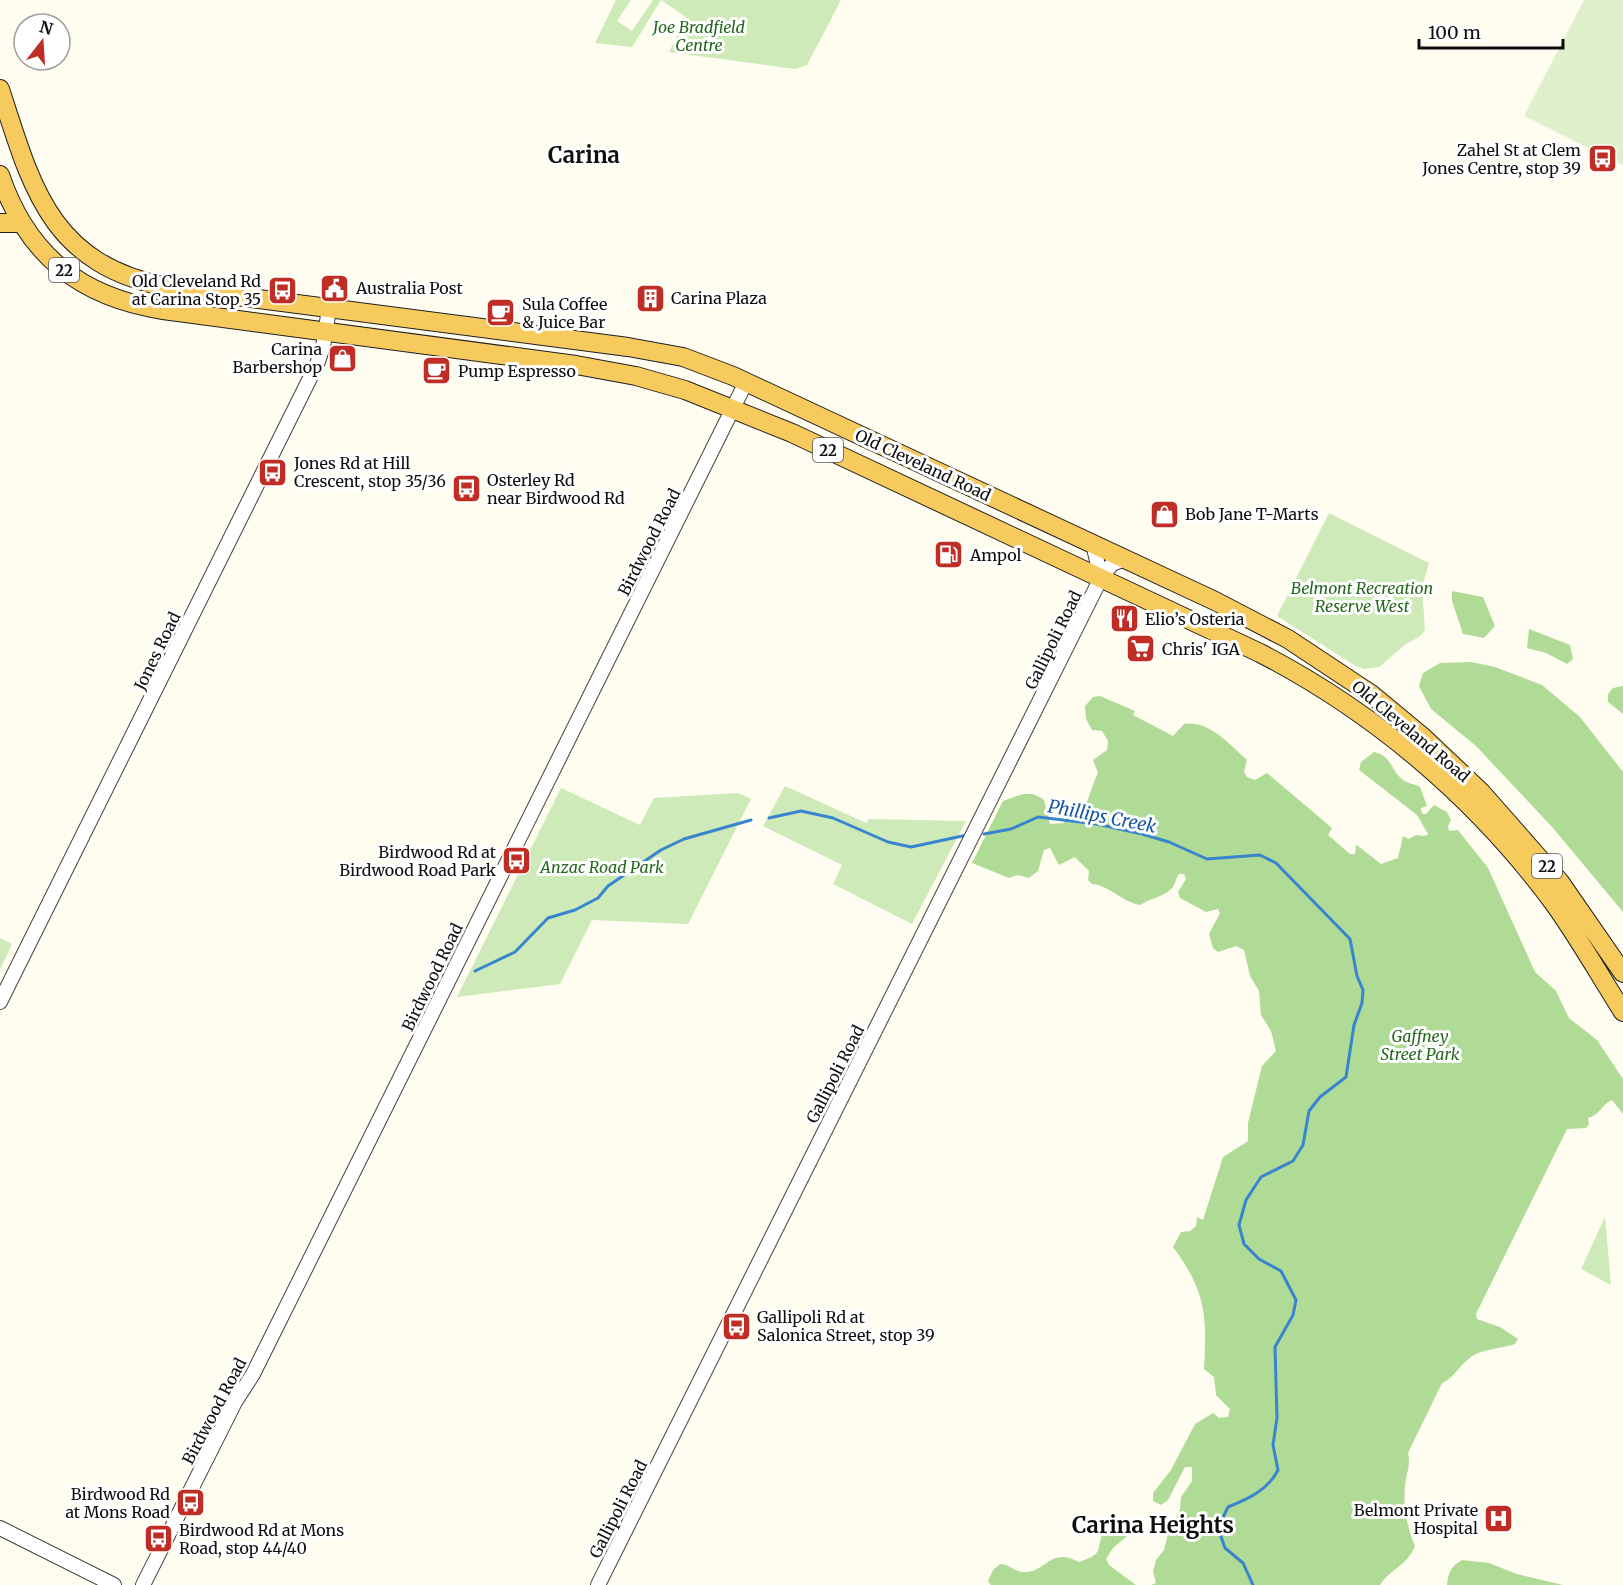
<svg xmlns="http://www.w3.org/2000/svg" width="1623" height="1585" font-family="Merriweather,serif">
<style>
.green{fill:#cdeab8}
.forest{fill:#afdb97}
.pitch{fill:#dff1ca}
.lines{fill:none;stroke-linecap:round;stroke-linejoin:round}
.stream{stroke:#3984ce;stroke-width:3}
.tertiary-casing{stroke:#414141;stroke-width:16}
.trunk-casing{stroke:#1f1f1f;stroke-width:20}
.tertiary{stroke:#fff;stroke-width:14}
.trunk{stroke:#f7ca5e;stroke-width:18}
.labels{text-anchor:middle;dominant-baseline:central;stroke-width:6;stroke-linejoin:round;paint-order:stroke}
.shield{fill:#fff;stroke:#565656;stroke-width:1.5}
.shield-label{font-size:15px;font-weight:bold;fill:#0e0e0e}
.park-label{font-size:16px;font-style:italic;fill:#25671d;stroke:#fff}
.poi-label{font-size:16px;fill:#0e0e0e;stroke:#fff;text-anchor:start}
.street-label{font-size:16px;fill:#0e0e0e;stroke:#fff}
.water-label{font-size:18px;font-style:italic;fill:#1656a1;stroke:#fff}
.district-label{font-size:22px;font-weight:bold;fill:#0e0e0e;stroke:#fff}
</style>
<rect width="100%" height="100%" fill="#fffdef"/>
<!-- green -->
<path class="green" d="M616,0H631L617,21L632,31L653,0H661L632,47L595,43Z
M661,0H841L807,65L795,69L669,52L686,17Z
M1329,513L1429,563L1422,587L1425,630L1419,637L1406,644L1379,667L1364,669L1356,666L1277,616Z
M785,786L866,823L869,819L966,821L912,924L833,884L842,865L763,826Z
M561,788L640,825L654,798L738,793L751,799L688,924L592,920L560,984L457,997Z
M0,938L12,944L0,970Z
M1605,1217L1611,1285L1581,1269Z"/>
<!-- forest -->
<path class="forest" d="M1452,591L1483,597L1495,626L1484,638L1463,634L1452,601Z
M1529,629L1570,645L1573,659L1567,664L1546,653L1527,648Z
M1471,662L1495,667L1542,685L1580,717L1623,772V912L1553,828L1476,746L1431,709L1419,686L1423,673L1440,663Z
M1623,686V714L1608,702V694L1613,688Z
M1100,696L1135,711L1133,715L1173,736L1184,724C1209,720 1229,744 1247,760L1244,771L1247,777L1255,780L1267,773L1332,828L1328,835L1350,854H1355L1356,845L1358,846L1381,864L1398,858L1403,836L1409,839L1416,835L1425,836L1428,834L1417,815L1359,770L1361,762L1374,752C1392,756 1390,769 1402,779C1406,783 1415,784 1420,787L1427,806L1421,808L1422,814H1426L1434,805L1447,812L1451,820L1448,826L1449,831L1458,830L1488,868L1535,972L1556,991L1569,1018L1597,1040L1623,1079V1114L1612,1100C1602,1104 1600,1115 1588,1118L1589,1124L1586,1128L1567,1129L1476,1314L1477,1319L1500,1327L1518,1339L1515,1344C1503,1348 1485,1349 1474,1355C1460,1363 1456,1377 1442,1383L1408,1453C1411,1465 1406,1474 1405,1486C1403,1508 1407,1526 1415,1546C1407,1566 1391,1568 1380,1585H1151L1156,1583L1153,1571L1156,1560L1164,1550L1169,1530L1180,1510L1181,1497L1192,1481V1467H1185L1168,1500L1161,1505L1153,1501V1493L1171,1470L1195,1424L1213,1413L1219,1418L1228,1417L1230,1409L1216,1395L1214,1377L1204,1369C1207,1316 1206,1291 1173,1247L1181,1232L1190,1231L1196,1226L1197,1217L1203,1220L1223,1157L1248,1141V1123L1262,1066L1276,1051L1271,1031L1261,1015L1259,991L1250,976L1244,950L1236,946L1218,952L1213,948L1209,934L1220,913L1218,909L1206,912L1180,898L1178,892L1186,879L1184,874H1179C1175,879 1176,886 1170,890C1162,897 1149,899 1140,905C1122,902 1111,886 1092,884L1088,880L1089,871L1075,857L1059,865L1050,848L1044,850L1038,871L1029,878L1017,875L1009,878L972,863L1003,801C1020,795 1029,789 1044,800L1050,824L1064,823L1062,806L1065,805L1082,813C1089,800 1091,787 1098,773L1093,760L1107,750L1108,741L1102,731L1092,730L1086,719L1085,706L1093,697Z
M1126,1520L1134,1528L1133,1531L1113,1548L1106,1559L1109,1565L1136,1585H991L988,1581L993,1570L1000,1564C1009,1564 1014,1571 1022,1572C1047,1574 1048,1546 1079,1562C1104,1553 1095,1553 1103,1533Z
M1462,1560L1489,1563L1517,1574L1563,1585H1447C1448,1573 1451,1566 1462,1560Z"/>
<!-- pitch -->
<path class="pitch" d="M1584,0H1623V165L1524,116Z"/>
<g class="lines">
<!-- stream -->
<path class="stream" d="M769,818L801,811L833,818L888,842L911,847L967,835
M984,834L1011,829L1038,817L1097,824L1142,834L1169,842L1207,859L1260,855L1276,863L1350,939L1357,976L1363,990L1362,1003L1354,1025L1346,1077L1320,1097L1309,1111L1303,1145L1293,1161L1261,1177L1246,1200L1239,1225L1244,1244L1259,1259L1281,1271L1296,1300L1293,1315L1275,1347L1277,1418L1273,1445L1278,1470C1268,1490 1248,1499 1228,1507L1218,1528L1225,1548L1243,1563L1253,1585
M475,971L515,952L548,918L575,910L598,898L608,886L661,850L684,839L751,820"/>
<defs>
<path id="tertiary" d="M1093,544L1101,578
M0,1002L317,364L323,347L329,309
M0,1528L114,1585
M143,1585L235,1402L253,1374L746,382
M598,1585L1101,578L1112,564L1125,559"/>
<path id="trunk" d="M0,89C32,188 50,264 167,287L628,347L683,357L733,376L1215,601L1288,639L1371,694L1424,738L1481,792L1560,882L1623,973
M0,175C27,255 80,297 163,310L576,365L636,376L685,390L792,433L1260,653C1376,713 1478,800 1555,905C1580,940 1600,976 1623,1012
M0,223H20"/>
</defs>
<!-- tertiary casing -->
<use href="#tertiary" class="tertiary-casing"/>
<!-- trunk casing -->
<use href="#trunk" class="trunk-casing"/>
<!-- tertiary -->
<use href="#tertiary" class="tertiary"/>
<!-- trunk -->
<use href="#trunk" class="trunk"/>
</g>
<!-- icons -->
<defs>
<symbol id="bus-square" viewBox="-11 -11 22 22"><rect x="-9" y="-9" width="18" height="18" rx="4" fill="#c02d24" stroke="#fff"/><path d="M-5-6H5V4H4V6H2V4H-2V6H-4V4H-5ZM-3.5-4V0h7V-4ZM-3.5 1.2v1.5H-2V1.2ZM2 1.2v1.5H3.5V1.2Z" fill="#fff"/></symbol>
<symbol id="civic-square" viewBox="-11 -11 22 22"><rect x="-9" y="-9" width="18" height="18" rx="4" fill="#c02d24" stroke="#fff"/><path d="M-.6-6.5H3V-4.5H.6V-3L4-1V1h2V6H-6V1h2V-1L-.6-3ZM-1.2 2.5V6h2.4V2.5Z" fill="#fff"/></symbol>
<symbol id="building-square" viewBox="-11 -11 22 22"><rect x="-9" y="-9" width="18" height="18" rx="4" fill="#c02d24" stroke="#fff"/><path d="M-4-6H4V6H1V3H-1V6H-4ZM-2.5-4.3h1.7v1.8h-1.7ZM.8-4.3h1.7v1.8H.8ZM-2.5-1h1.7V.8h-1.7ZM.8-1h1.7V.8H.8Z" fill="#fff"/></symbol>
<symbol id="cafe-square" viewBox="-11 -11 22 22"><rect x="-9" y="-9" width="18" height="18" rx="4" fill="#c02d24" stroke="#fff"/><path d="M-5.5-4.5H6V0H3Q3 3.5 0 3.5H-2.5Q-5.5 3.5-5.5 0ZM3-3.2v2h1.7v-2ZM-6 4.5H4V6H-6Z" fill="#fff"/></symbol>
<symbol id="shop-square" viewBox="-11 -11 22 22"><rect x="-9" y="-9" width="18" height="18" rx="4" fill="#c02d24" stroke="#fff"/><path d="M-5-2.5h2.3a2.7 3.5 0 0 1 5.4 0H5L5.5 6h-11ZM-1.5-2.5h3a1.5 2.3 0 0 0-3 0Z" fill="#fff"/></symbol>
<symbol id="fuel-square" viewBox="-11 -11 22 22"><rect x="-9" y="-9" width="18" height="18" rx="4" fill="#c02d24" stroke="#fff"/><path d="M-5.5-6h7V0h2V4h1.3V-2.5L3-4.5l.8-.8L6-3V5H2.5V1h-1V6h-7ZM-4.2-4.7v3.2H.2V-4.7Z" fill="#fff"/></symbol>
<symbol id="restaurant-square" viewBox="-11 -11 22 22"><rect x="-9" y="-9" width="18" height="18" rx="4" fill="#c02d24" stroke="#fff"/><path d="M-5-6h1v4h1v-4h1v4h1v-4h1v5L-1.5 .5V6h-2V.5L-5-1ZM5-6V6H3V1.5H1.5Q1.5-4 5-6Z" fill="#fff"/></symbol>
<symbol id="supermarket-square" viewBox="-11 -11 22 22"><rect x="-9" y="-9" width="18" height="18" rx="4" fill="#c02d24" stroke="#fff"/><path d="M-6-5.5h2.5l.6 2H6L4.5 2H-2.5L-4.4-4H-6ZM-1.5 3.2a1.3 1.3 0 1 0 .1 0ZM3 3.2a1.3 1.3 0 1 0 .1 0Z" fill="#fff"/></symbol>
<symbol id="hospital-square" viewBox="-11 -11 22 22"><rect x="-9" y="-9" width="18" height="18" rx="4" fill="#c02d24" stroke="#fff"/><path d="M-5-5h3v3.5h4V-5h3V5h-3V1.5h-4V5h-3Z" fill="#fff"/></symbol>
</defs>
<g fill-rule="evenodd">
<use href="#bus-square" x="1586" y="142" width="33" height="33"/>
<use href="#civic-square" x="318" y="272" width="33" height="33"/>
<use href="#bus-square" x="266" y="274" width="33" height="33"/>
<use href="#building-square" x="634" y="282" width="33" height="33"/>
<use href="#cafe-square" x="484" y="296" width="33" height="33"/>
<use href="#shop-square" x="326" y="342" width="33" height="33"/>
<use href="#cafe-square" x="420" y="354" width="33" height="33"/>
<use href="#bus-square" x="256" y="456" width="33" height="33"/>
<use href="#bus-square" x="450" y="472" width="33" height="33"/>
<use href="#shop-square" x="1148" y="498" width="33" height="33"/>
<use href="#fuel-square" x="932" y="538" width="33" height="33"/>
<use href="#restaurant-square" x="1108" y="602" width="33" height="33"/>
<use href="#supermarket-square" x="1124" y="632" width="33" height="33"/>
<use href="#bus-square" x="500" y="844" width="33" height="33"/>
<use href="#bus-square" x="720" y="1310" width="33" height="33"/>
<use href="#bus-square" x="174" y="1486" width="33" height="33"/>
<use href="#hospital-square" x="1482" y="1502" width="33" height="33"/>
<use href="#bus-square" x="142" y="1522" width="33" height="33"/>
</g>
<g class="labels">
<!-- shield labels -->
<g class="shield">
<rect x="49" y="258" width="30" height="24" rx="4.5"/>
<rect x="813" y="438" width="30" height="24" rx="4.5"/>
<rect x="1532" y="854" width="30" height="24" rx="4.5"/>
</g>
<g class="shield-label">
<text x="64" y="270">22</text>
<text x="828" y="450">22</text>
<text x="1547" y="866">22</text>
</g>
<!-- park labels -->
<g class="park-label">
<text x="699" y="27">Joe Bradfield<tspan x="699" dy="18">Centre</tspan></text>
<text x="1362" y="588">Belmont Recreation<tspan x="1362" dy="18">Reserve West</tspan></text>
<text x="602" y="867">Anzac Road Park</text>
<text x="1420" y="1036">Gaffney<tspan x="1420" dy="18">Street Park</tspan></text>
</g>
<!-- poi labels -->
<g class="poi-label">
<text x="1581" y="150" text-anchor="end">Zahel St at Clem<tspan x="1581" dy="18">Jones Centre, stop 39</tspan></text>
<text x="261" y="281" text-anchor="end">Old Cleveland Rd<tspan x="261" dy="18">at Carina Stop 35</tspan></text>
<text x="356" y="288">Australia Post</text>
<text x="671" y="298">Carina Plaza</text>
<text x="522" y="304">Sula Coffee<tspan x="522" dy="18">&amp; Juice Bar</tspan></text>
<text x="322" y="349" text-anchor="end">Carina<tspan x="322" dy="18">Barbershop</tspan></text>
<text x="458" y="371">Pump Espresso</text>
<text x="294" y="463">Jones Rd at Hill<tspan x="294" dy="18">Crescent, stop 35/36</tspan></text>
<text x="487" y="480">Osterley Rd<tspan x="487" dy="18">near Birdwood Rd</tspan></text>
<text x="1185" y="514">Bob Jane T-Marts</text>
<text x="970" y="555">Ampol</text>
<text x="1145" y="619">Elio’s Osteria</text>
<text x="1162" y="649">Chris' IGA</text>
<text x="496" y="852" text-anchor="end">Birdwood Rd at<tspan x="496" dy="18">Birdwood Road Park</tspan></text>
<text x="757" y="1317">Gallipoli Rd at<tspan x="757" dy="18">Salonica Street, stop 39</tspan></text>
<text x="170" y="1494" text-anchor="end">Birdwood Rd<tspan x="170" dy="18">at Mons Road</tspan></text>
<text x="1478" y="1510" text-anchor="end">Belmont Private<tspan x="1478" dy="18">Hospital</tspan></text>
<text x="179" y="1530">Birdwood Rd at Mons<tspan x="179" dy="18">Road, stop 44/40</tspan></text>
</g>
<!-- street labels -->
<g class="street-label">
<text transform="translate(923 465) rotate(25)">Old Cleveland Road</text>
<text transform="translate(649 542) rotate(-63)">Birdwood Road</text>
<text transform="translate(1053 640) rotate(-64)">Gallipoli Road</text>
<text transform="translate(157 651) rotate(-64)">Jones Road</text>
<text transform="translate(1411 731) rotate(40)">Old Cleveland Road</text>
<text transform="translate(432 977) rotate(-64)">Birdwood Road</text>
<text transform="translate(835 1074) rotate(-63)">Gallipoli Road</text>
<text transform="translate(214 1411) rotate(-62)">Birdwood Road</text>
<text transform="translate(618 1509) rotate(-63)">Gallipoli Road</text>
</g>
<!-- water labels -->
<g class="water-label">
<text transform="translate(1102 816) rotate(11)">Phillips Creek</text>
</g>
<!-- district labels -->
<g class="district-label">
<text x="584" y="155">Carina</text>
<text x="1153" y="1525">Carina Heights</text>
</g>
</g>
<!-- north arrow -->
<g transform="translate(42 42) rotate(17)"><circle r="28" fill="#ffffff" stroke="#9f9f9f" stroke-width="1.5"/>
<path d="M0-4.5L10 22L0 15L-10 22Z" fill="#c02d24"/>
<text y="-9" font-size="16" font-weight="bold" text-anchor="middle" fill="#0e0e0e">N</text>
</g>
<!-- scale -->
<path d="M1419 39v9h144v-9" fill="none" stroke="#0e0e0e" stroke-width="3"/>
<text x="1428" y="39" font-size="18" fill="#0e0e0e" stroke="#ffffff" stroke-width="4.5" paint-order="stroke">100 m</text>
</svg>
